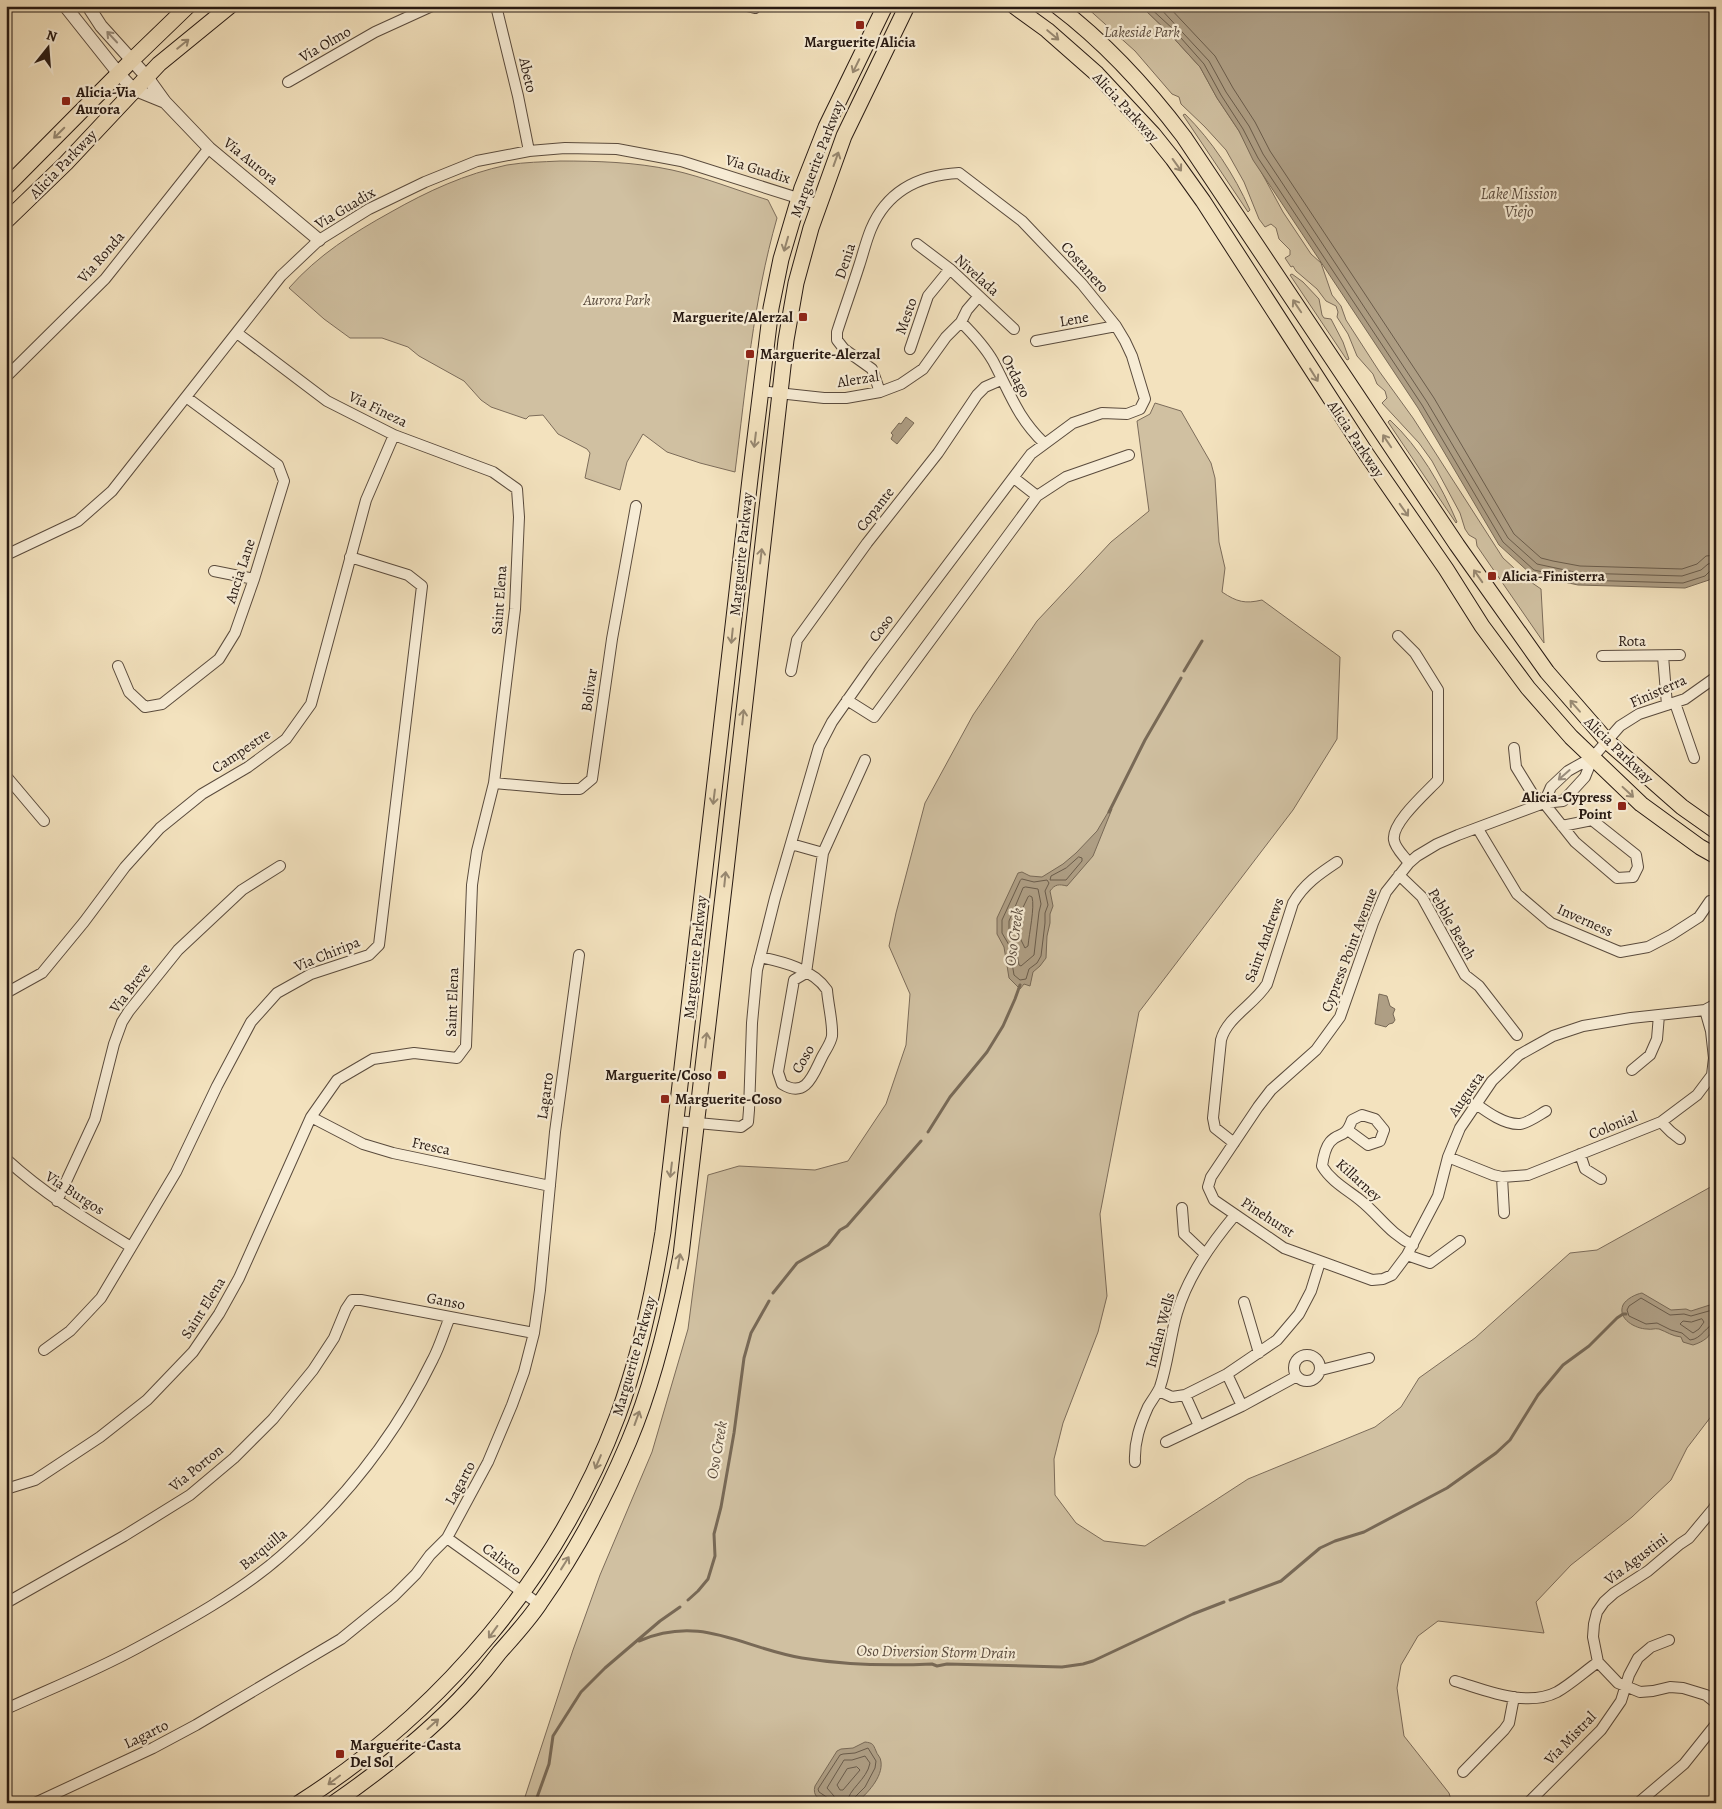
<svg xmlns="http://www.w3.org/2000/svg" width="1722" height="1809" font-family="Alegreya,serif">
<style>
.green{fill:#d0c0a1;stroke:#7c6c5a}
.water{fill:#ae9e84;stroke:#786956}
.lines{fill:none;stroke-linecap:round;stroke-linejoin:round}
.shore{stroke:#6a5c4b;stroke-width:1}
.stream{stroke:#786956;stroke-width:3}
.minor-casing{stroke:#5a4b3d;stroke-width:12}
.tertiary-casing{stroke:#5a4b3d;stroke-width:14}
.primary-casing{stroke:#271912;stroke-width:17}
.minor{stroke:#f7ecd5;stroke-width:10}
.tertiary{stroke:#f7ecd5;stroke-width:12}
.primary{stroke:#f3e2be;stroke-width:15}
.oneway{stroke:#978871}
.oneway2{stroke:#998d7d}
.poi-dot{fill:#8f2418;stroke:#f7ecd5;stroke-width:2}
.labels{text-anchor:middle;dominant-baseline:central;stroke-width:4.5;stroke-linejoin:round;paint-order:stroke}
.park-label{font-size:15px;font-style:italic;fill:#5a4b3d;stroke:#f7ecd5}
.poi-label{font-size:15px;font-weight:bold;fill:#271912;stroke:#f7ecd5;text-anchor:start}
.street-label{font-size:15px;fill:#271912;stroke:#f7ecd5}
.water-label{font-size:16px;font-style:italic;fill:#5d4e40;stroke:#f7ecd5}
</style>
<rect width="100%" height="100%" fill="#f3e2be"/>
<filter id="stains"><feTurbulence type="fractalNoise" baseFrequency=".004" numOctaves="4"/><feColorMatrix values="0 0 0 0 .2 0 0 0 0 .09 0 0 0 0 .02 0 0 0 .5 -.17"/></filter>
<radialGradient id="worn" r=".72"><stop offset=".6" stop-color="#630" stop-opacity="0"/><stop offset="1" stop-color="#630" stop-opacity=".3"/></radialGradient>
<!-- green -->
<path class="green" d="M1085,6H1141L1169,33L1200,67L1217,98L1239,131L1283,212L1311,254L1321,263L1332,295L1341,306L1346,320L1379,371L1413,418L1503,558L1525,578L1541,589L1544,643L1477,546L1476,539L1469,535L1465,529L1460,513L1432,461L1419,443L1382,403L1387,398L1385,391L1377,384L1373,374L1357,356L1348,334L1337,317L1338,312L1336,306L1326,301L1317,289L1296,271L1293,266L1291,267L1285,258L1290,255V250L1279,239L1276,228L1271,224L1265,227L1259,219L1244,182L1226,150L1205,127L1181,104L1179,97L1172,94L1135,51Z
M1185,114C1212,141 1234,174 1250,210L1248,212L1183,115Z
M560,161C597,161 635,162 672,170C704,177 736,190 768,200L777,218C753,302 746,386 735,472L700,463L667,452L643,434L627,462L620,490L585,478L590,453L587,449L558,434L543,415L529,416L526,419L491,407L481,400L464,381L419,356L408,347L382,338H350L324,319L289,288C318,255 353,233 391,212C428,191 465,174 507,165C525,162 542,162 560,161Z
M1292,274L1303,282L1319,299L1322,315L1324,318L1331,319L1343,342L1349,359L1347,360L1290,275Z
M1155,403L1181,411L1211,463L1215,478L1219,542L1225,568L1222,592C1237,602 1245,604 1262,600L1340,657L1337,739L1293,810L1139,1012L1100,1214L1107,1296L1098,1332L1063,1423L1054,1459L1055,1495L1076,1523L1104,1541L1145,1546L1248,1479L1375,1427L1401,1407L1419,1378L1475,1338L1570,1253L1597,1250L1716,1184V1410L1687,1448L1671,1480L1632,1517L1571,1565L1536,1602L1544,1633L1438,1621L1418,1636L1401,1665L1397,1688L1404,1736L1449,1793L1452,1803H523L573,1650L600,1575L652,1452L688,1329L708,1175L739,1166L815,1170L848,1161L886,1104L906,1045L910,994L889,946L896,913L925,803L973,715L1037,621L1111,542L1149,511L1137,421L1150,414Z
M1390,420C1420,448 1441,485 1457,522L1456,523L1388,422Z"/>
<!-- water -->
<path class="water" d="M1141,6H1716V571L1709,580L1685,588L1578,585L1532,575L1499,545L1418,408L1253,160L1239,131L1217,98L1200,67L1169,33Z
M906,417L914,423L897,444L891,439L893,435L891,433L899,423L901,424Z
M1110,809H1112L1093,856L1067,886C1059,884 1055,884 1050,891L1053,906L1050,914V923L1047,936L1046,958L1040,966L1033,972L1030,986L1024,984L1020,989L1009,978L1004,947L997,934V918L1018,873L1022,872L1030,876L1042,877L1063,864L1076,853L1097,831Z
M1379,994L1387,996L1390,1006L1395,1009L1393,1014L1395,1020L1393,1023L1389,1024L1386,1027L1375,1024Z
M1642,1293L1671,1310L1686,1309L1691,1311L1716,1303C1716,1323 1716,1338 1693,1345L1683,1342L1681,1337C1672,1336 1667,1332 1659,1329C1654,1328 1652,1330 1647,1329C1636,1329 1617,1319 1623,1305C1626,1299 1636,1294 1642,1293Z
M865,1742C873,1743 873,1744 876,1751C877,1755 881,1757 881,1762C883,1777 867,1794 856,1803C844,1803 809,1806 815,1786L837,1751L841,1749L853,1748Z"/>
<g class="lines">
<!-- shore -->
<path class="shore" d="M1148,6L1173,29L1204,64L1221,95L1243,129L1258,158L1422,405L1503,542L1534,570L1579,580L1683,583L1705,576L1711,570L1716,568
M1158,6L1209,61L1226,92L1249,126L1263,154L1427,402L1508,538L1537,564L1579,573L1682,576L1701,570L1708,564L1716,562
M1168,6L1215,56L1233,88L1255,122L1270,151L1434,398L1514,534L1541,558L1553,561L1580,566L1682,569L1697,564L1706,556L1716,555
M1079,857L1082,858V861L1066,880H1050L1051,876L1066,868Z
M1022,879L1034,882L1047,880L1049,883L1045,891L1048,905L1045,913V923L1041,956L1037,963L1029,969L1026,979L1020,980L1014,975L1009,945L1002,933V920L1020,881Z
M1026,887L1038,889L1041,904L1039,912L1034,955L1021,966L1019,965L1015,944L1009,932V921L1023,888Z
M1030,896L1032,897C1035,907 1029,934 1028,946L1025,948L1016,930V922L1028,897Z
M1716,1309L1691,1316L1684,1314L1670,1315L1641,1298L1629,1306L1627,1310L1629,1316L1646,1324L1657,1323L1671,1330L1682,1333L1690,1340C1702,1339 1706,1325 1716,1323
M1702,1319L1704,1322L1699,1329L1693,1333L1680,1324L1683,1321L1691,1322Z
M857,1767L860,1770L843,1790H840L837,1785L847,1769Z
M829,1803L828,1798L819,1792L818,1789L840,1755L843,1754L855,1753L868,1748L876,1761L875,1768L865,1787L854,1798L853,1803
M835,1803L834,1796L827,1788L844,1760H852L865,1756L870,1763C867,1780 848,1789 847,1803"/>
<!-- stream -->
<path class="stream" d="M1184,671L1202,641
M1109,812L1145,740L1181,678
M928,1132L950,1097L987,1052L1003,1026L1015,999L1020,985
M773,1293L797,1263L828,1245L840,1230L847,1226L921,1141
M688,1600L698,1591L708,1579L715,1556L714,1534L721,1507L734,1433L744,1358L751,1333L769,1301
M1230,1600L1281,1581L1320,1548L1335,1541L1364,1532L1447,1488L1496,1453L1510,1440L1538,1395L1563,1365L1589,1346L1617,1318L1623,1314H1626
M639,1641C702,1614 742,1648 802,1658C845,1665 888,1666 932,1664L937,1666L947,1664L1062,1667L1083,1664L1093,1661L1193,1614L1224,1602
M535,1803L549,1764L553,1736L581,1692L605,1668L660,1621L680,1607"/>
<defs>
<path id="minor" d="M496,6L518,96L529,151
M747,6L755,8
M288,82L375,32L432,6
M917,244L950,269L1014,329
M961,322C973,334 985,347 993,361C1010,393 1017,417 1044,443
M1036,341L1116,326
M910,349L928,296L950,269
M6,377L105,279L209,148
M760,391L824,398H846L880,392L901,384L923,369L946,337L961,322L967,310L979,296
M1014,478L1037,496
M6,555L78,521L112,491L281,276L319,240L369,209L425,182L477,161L529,151L565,148L617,149L681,161L820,205
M214,571L254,579
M1398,636L1415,653L1438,690V780C1427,792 1391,823 1394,840C1395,848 1404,856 1409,863
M1602,656L1680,655
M1663,656L1667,705
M118,666L129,692L145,707L162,704L219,659L235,633L254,579L284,481L278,465L186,397
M791,671L797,640L867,543L938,453L977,395L985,387L1001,380
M847,700L874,717L1037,496L1066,477L1129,455
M1675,703L1694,758
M1514,748L1516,767L1532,793L1544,803L1575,842L1617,878L1633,877L1638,867L1636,855L1592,820L1562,826
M1593,757L1585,777L1563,801L1544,803L1458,835L1437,844L1417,856L1409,863L1386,892L1373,923L1340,1017L1316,1050L1271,1090L1258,1107L1211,1177L1208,1187L1214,1200L1284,1248L1372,1280L1383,1279L1392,1275L1407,1255L1438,1196L1448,1157L1460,1128L1492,1081L1519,1055L1553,1036L1583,1026L1631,1018L1705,1010L1716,1004
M6,776L44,821
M494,783L562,789H580L592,779L612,639L636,506
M1544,803L1551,787L1568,771L1593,757L1620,726L1639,714L1685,699L1716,677
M1478,829L1517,894L1551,923L1620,952L1648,947L1671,935L1699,917L1710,901
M791,844L823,853
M1399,875L1422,897L1465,975L1479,986L1517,1035
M760,957C783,962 813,969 827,990C828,1004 833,1023 832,1036C831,1043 825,1051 822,1057C813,1075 806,1099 782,1084L778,1072L794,980L806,973
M806,973L823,853L865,760
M6,993L42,973L84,922L125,867L160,828L202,794L248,767L286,739L311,704L366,500L394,435
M1632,1070L1650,1055L1657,1039L1659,1015
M1476,1104C1487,1112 1505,1125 1520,1124C1528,1123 1539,1115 1546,1111
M311,1117L363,1144L393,1153L550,1186
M676,1121L741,1127L748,1122L749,1110L752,1023L757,970L775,898L819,747L832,722L872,665L1031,454L1073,423L1102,413L1127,414L1140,409L1145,399L1132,356L1125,341L1116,326L1082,284L1022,221L959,173C919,175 887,191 871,229C866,241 863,254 859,266C852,288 844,310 837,332V340L844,349L872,369L880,392
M1661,1122L1671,1132L1680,1139
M1349,1131L1368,1145L1380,1141L1384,1130L1375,1119L1362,1115L1352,1120C1345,1140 1339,1131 1330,1142C1325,1148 1323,1159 1322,1166C1331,1181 1346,1189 1360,1200C1379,1215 1390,1234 1413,1245
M1234,1143L1215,1128L1213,1118L1221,1040C1227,1017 1254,1005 1267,984L1293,903C1304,884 1319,874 1337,862
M1580,1154L1585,1169L1601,1179
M1448,1157L1493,1175L1502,1177L1528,1175L1661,1122L1697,1095L1712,1075L1714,1058L1711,1031L1705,1010
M6,1159C44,1194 87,1220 131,1247
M1502,1177L1504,1213
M57,1201L95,1119L114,1044L122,1022L129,1011L178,950L242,890L280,866
M1182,1208L1184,1234L1205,1254
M1407,1255L1430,1263L1460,1241
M1244,1302L1259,1353
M44,1350L70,1331L101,1298L176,1172L217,1086L251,1022L277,993L311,974L369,955L379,945L422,586L408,575L350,557
M1294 1368a13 13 0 1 1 26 0a13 13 0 1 1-26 0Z
M1321,1370L1369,1358
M1227,1374L1242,1406
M1159,1391L1172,1397L1185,1395L1227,1374L1277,1340L1299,1314L1311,1291L1320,1262
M1185,1395L1199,1426
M1166,1442L1242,1406L1297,1376
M1135,1462C1134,1442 1140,1425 1148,1407C1152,1400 1157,1394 1160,1387C1168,1363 1170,1337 1177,1313C1188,1276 1211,1244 1235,1215
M6,1489L35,1480L100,1437L147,1400L193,1352L219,1314L239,1278L311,1117L337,1080L373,1059L414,1053L457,1058L466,1046L472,885L477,851L494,783L515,609L519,517L517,489L493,472L394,435L327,401L237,333
M1716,1504L1714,1508L1689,1538L1680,1544L1648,1571L1614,1593L1604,1602L1597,1612L1594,1624L1593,1637L1598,1662L1618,1683L1640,1692L1653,1691L1670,1687L1683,1688L1706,1695L1716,1703
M447,1538L539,1604
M6,1603L124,1536L190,1495L234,1458L273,1419L313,1370L334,1338L346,1309L352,1300H361L534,1333
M1455,1681C1486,1690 1526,1708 1557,1692C1571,1684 1584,1672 1598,1662
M6,1709C50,1689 95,1671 137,1648C185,1622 240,1592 281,1556C344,1501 396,1435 433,1359C440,1346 444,1331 450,1317
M1463,1772L1504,1730L1509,1723L1514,1697
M35,1803L153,1748L196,1725L341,1639L394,1596L416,1574L430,1555L447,1538L488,1462L512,1405L524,1372L534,1333L540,1290L555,1132L579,955
M1528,1803L1601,1730L1621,1701L1629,1675L1638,1658L1651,1647L1669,1640
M1638,1803L1684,1764L1716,1724"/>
<path id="tertiary" d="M65,6L119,74L133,89L165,102
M88,6L101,26L147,77L165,102L209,148L319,240"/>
<path id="primary" d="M1014,6L1047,30L1097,74L1153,134L1173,159L1203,201L1367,455L1446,569L1482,626L1528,688L1571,737L1641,804L1700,847L1716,856
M1057,6C1106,43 1147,88 1184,137L1457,545L1547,672L1608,742L1682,807L1716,831
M6,187L132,60L188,6
M6,221L66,163L159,64L230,6
M299,1803C442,1712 558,1575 618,1415C640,1355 653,1294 663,1232L750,479L771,308L781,259L802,188L826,127L885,6
M334,1803C383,1769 430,1732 470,1688C480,1677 490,1665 499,1653C513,1637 528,1621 540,1603C575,1553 605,1498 629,1441C654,1382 669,1318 681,1255L725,879L786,340L796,283L811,228L844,136L907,6"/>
</defs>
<!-- minor casing -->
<use href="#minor" class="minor-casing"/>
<!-- tertiary casing -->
<use href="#tertiary" class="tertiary-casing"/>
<!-- primary casing -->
<use href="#primary" class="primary-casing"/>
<!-- minor -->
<use href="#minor" class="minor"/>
<!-- tertiary -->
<use href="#tertiary" class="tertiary"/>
<!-- primary -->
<use href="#primary" class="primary"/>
</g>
<!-- one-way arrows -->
<defs><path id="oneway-shaft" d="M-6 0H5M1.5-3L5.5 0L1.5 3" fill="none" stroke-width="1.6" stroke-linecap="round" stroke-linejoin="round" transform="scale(1.25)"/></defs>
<g class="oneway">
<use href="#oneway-shaft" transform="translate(1053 35) rotate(40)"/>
<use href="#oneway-shaft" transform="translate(183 44) rotate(-39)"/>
<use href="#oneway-shaft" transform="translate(856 66) rotate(116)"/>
<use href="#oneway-shaft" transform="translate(59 133) rotate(135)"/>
<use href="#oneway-shaft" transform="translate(836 159) rotate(-70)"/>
<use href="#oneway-shaft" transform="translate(1177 165) rotate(54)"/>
<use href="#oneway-shaft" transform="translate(786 244) rotate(106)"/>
<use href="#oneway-shaft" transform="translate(1297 306) rotate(-124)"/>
<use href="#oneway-shaft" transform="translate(1314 375) rotate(58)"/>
<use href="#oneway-shaft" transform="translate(755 440) rotate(97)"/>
<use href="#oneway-shaft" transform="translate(1387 441) rotate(-124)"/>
<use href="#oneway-shaft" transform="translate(1404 510) rotate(55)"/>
<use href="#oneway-shaft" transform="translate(761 556) rotate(-83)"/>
<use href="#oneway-shaft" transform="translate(1478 576) rotate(-125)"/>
<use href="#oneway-shaft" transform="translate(732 636) rotate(96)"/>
<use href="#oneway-shaft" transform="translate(1575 706) rotate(-131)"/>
<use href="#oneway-shaft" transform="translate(743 717) rotate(-84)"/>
<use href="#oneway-shaft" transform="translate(1628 792) rotate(43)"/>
<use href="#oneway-shaft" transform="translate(714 797) rotate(97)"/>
<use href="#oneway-shaft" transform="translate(725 879) rotate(-84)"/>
<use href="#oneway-shaft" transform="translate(706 1040) rotate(-83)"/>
<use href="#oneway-shaft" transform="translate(671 1170) rotate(97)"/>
<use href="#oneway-shaft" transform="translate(679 1261) rotate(-80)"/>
<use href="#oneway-shaft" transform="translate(637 1418) rotate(-70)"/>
<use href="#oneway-shaft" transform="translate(598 1462) rotate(113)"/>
<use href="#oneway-shaft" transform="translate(565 1563) rotate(-58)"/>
<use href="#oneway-shaft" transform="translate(493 1632) rotate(126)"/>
<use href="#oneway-shaft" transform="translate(433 1724) rotate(-42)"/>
<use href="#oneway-shaft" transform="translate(334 1780) rotate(143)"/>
</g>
<g class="oneway2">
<use href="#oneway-shaft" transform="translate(112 37) rotate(-133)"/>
<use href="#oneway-shaft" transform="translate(1564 775) rotate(139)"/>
</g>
<!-- markers -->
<g class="poi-dot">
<rect x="855" y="20" width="10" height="10" rx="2.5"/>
<rect x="61" y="96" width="10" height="10" rx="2.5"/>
<rect x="798" y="312" width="10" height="10" rx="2.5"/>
<rect x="745" y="349" width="10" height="10" rx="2.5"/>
<rect x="1487" y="571" width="10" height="10" rx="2.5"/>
<rect x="1617" y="801" width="10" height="10" rx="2.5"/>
<rect x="717" y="1070" width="10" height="10" rx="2.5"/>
<rect x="660" y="1094" width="10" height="10" rx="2.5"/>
<rect x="335" y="1749" width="10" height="10" rx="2.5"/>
</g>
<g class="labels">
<!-- park labels -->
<g class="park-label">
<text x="1142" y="32">Lakeside Park</text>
<text x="617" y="300">Aurora Park</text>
</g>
<!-- poi labels -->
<g class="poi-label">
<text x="860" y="42" text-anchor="middle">Marguerite/Alicia</text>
<text x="76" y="92">Alicia-Via<tspan x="76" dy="17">Aurora</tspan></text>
<text x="793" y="317" text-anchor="end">Marguerite/Alerzal</text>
<text x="760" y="354">Marguerite-Alerzal</text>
<text x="1502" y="576">Alicia-Finisterra</text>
<text x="1612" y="797" text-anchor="end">Alicia-Cypress<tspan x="1612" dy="17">Point</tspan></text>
<text x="712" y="1075" text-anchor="end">Marguerite/Coso</text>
<text x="675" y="1099">Marguerite-Coso</text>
<text x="350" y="1745">Marguerite-Casta<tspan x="350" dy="17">Del Sol</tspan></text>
</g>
<!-- street labels -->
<g class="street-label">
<text transform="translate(325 44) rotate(-30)">Via Olmo</text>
<text transform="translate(528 75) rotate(77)">Abeto</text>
<text transform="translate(1126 107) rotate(47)">Alicia Parkway</text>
<text transform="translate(817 159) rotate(-69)">Marguerite Parkway</text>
<text transform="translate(251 161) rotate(39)">Via Aurora</text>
<text transform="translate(63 164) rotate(-46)">Alicia Parkway</text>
<text transform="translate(758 169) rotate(17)">Via Guadix</text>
<text transform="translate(345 208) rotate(-31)">Via Guadix</text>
<text transform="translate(101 257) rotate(-49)">Via Ronda</text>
<text transform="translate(845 261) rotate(-72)">Denia</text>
<text transform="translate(1085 267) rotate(48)">Costanero</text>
<text transform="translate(977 275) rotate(42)">Nivelada</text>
<text transform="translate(906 316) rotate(-71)">Mesto</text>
<text transform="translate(1074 319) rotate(-10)">Lene</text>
<text transform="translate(1016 376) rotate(63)">Ordago</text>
<text transform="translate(858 379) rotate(-9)">Alerzal</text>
<text transform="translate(378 409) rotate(26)">Via Fineza</text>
<text transform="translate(1356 439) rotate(56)">Alicia Parkway</text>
<text transform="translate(875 509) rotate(-52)">Copante</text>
<text transform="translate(741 554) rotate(-84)">Marguerite Parkway</text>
<text transform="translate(240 571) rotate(-72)">Ancia Lane</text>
<text transform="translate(499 600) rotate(-86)">Saint Elena</text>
<text transform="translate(881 628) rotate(-53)">Coso</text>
<text x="1632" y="641">Rota</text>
<text transform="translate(589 690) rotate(-82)">Bolivar</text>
<text transform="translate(1658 691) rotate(-24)">Finisterra</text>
<text transform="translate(1619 750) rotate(44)">Alicia Parkway</text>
<text transform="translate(241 751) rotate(-34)">Campestre</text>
<text transform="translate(1585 920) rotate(24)">Inverness</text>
<text transform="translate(1452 924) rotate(60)">Pebble Beach</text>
<text transform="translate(1264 940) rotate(-70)">Saint Andrews</text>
<text transform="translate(1349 950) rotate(-69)">Cypress Point Avenue</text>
<text transform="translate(327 954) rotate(-22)">Via Chiripa</text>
<text transform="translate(695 957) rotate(-84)">Marguerite Parkway</text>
<text transform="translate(130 988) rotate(-53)">Via Breve</text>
<text transform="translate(452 1002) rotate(-88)">Saint Elena</text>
<text transform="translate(803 1059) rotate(-60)">Coso</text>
<text transform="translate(1466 1094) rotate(-55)">Augusta</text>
<text transform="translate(545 1096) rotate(-82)">Lagarto</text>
<text transform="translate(1613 1125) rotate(-22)">Colonial</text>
<text transform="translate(431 1146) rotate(12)">Fresca</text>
<text transform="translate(1359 1180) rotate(42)">Killarney</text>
<text transform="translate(75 1193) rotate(33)">Via Burgos</text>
<text transform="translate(1268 1217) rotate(33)">Pinehurst</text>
<text transform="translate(446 1301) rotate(11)">Ganso</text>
<text transform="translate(203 1308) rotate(-58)">Saint Elena</text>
<text transform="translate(1160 1330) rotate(-75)">Indian Wells</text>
<text transform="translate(634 1356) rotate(-74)">Marguerite Parkway</text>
<text transform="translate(196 1468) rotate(-39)">Via Porton</text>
<text transform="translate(460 1483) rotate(-62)">Lagarto</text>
<text transform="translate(263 1549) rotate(-39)">Barquilla</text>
<text transform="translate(502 1559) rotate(36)">Calixto</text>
<text transform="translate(1636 1559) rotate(-37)">Via Agustini</text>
<text transform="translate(146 1734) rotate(-26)">Lagarto</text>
<text transform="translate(1570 1738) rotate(-46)">Via Mistral</text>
</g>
<!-- water labels -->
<g class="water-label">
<text x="1519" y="194">Lake Mission<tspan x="1519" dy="18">Viejo</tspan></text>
<text transform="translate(1014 937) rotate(-82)">Oso Creek</text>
<text transform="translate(717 1450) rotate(-80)">Oso Creek</text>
<text transform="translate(936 1652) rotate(1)">Oso Diversion Storm Drain</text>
</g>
</g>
<!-- margin -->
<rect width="1722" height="1809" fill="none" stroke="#f3e2be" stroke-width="25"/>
<rect x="8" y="8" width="1707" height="1794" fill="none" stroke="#271912" stroke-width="2.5"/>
<rect x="12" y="12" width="1697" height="1784" fill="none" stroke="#271912"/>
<!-- north arrow -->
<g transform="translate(48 48) rotate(17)" stroke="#f7ecd5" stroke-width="4" paint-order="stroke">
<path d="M0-4L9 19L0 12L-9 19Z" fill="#271912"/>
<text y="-8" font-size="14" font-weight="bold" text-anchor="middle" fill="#271912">N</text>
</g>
<rect width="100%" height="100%" filter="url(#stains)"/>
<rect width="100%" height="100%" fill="url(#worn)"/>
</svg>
